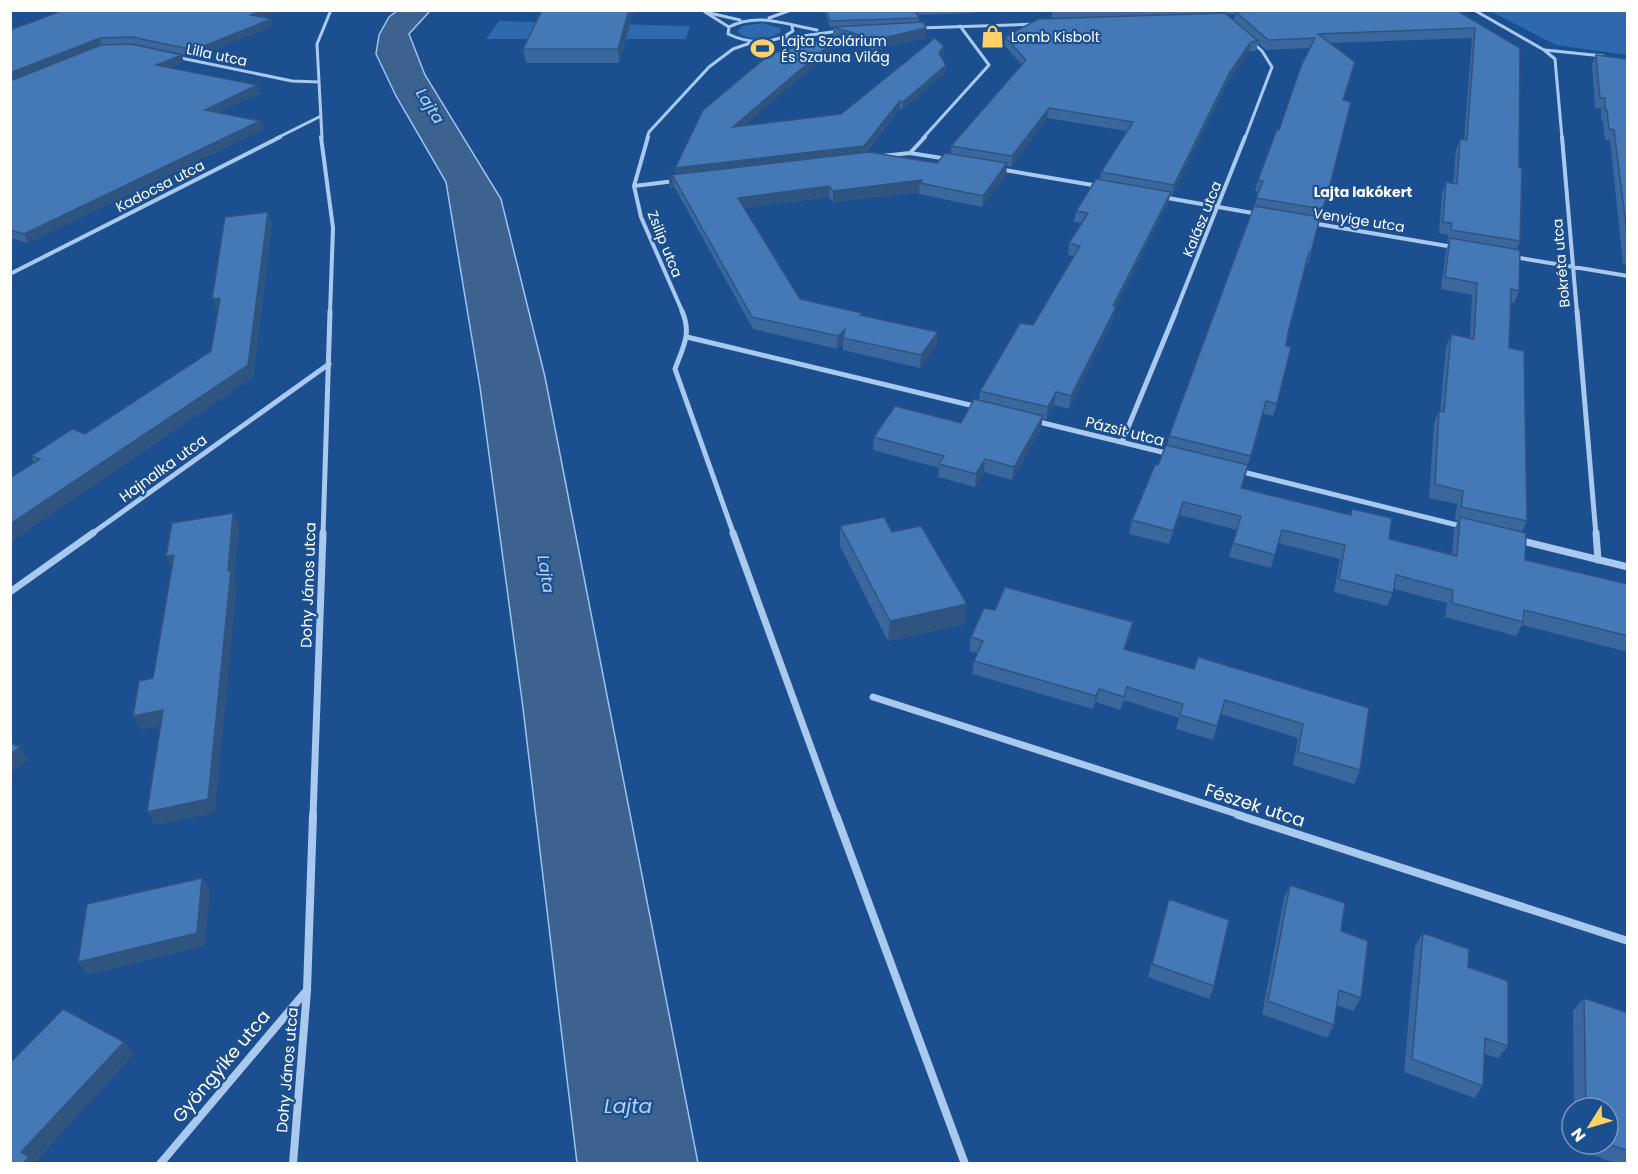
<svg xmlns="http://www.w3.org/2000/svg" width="1638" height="1174" font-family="Poppins,sans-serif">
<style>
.green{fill:#2e69ad}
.water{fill:#3c6290;stroke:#9cc4f0;stroke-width:1.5}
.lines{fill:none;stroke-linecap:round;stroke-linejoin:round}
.minor-far4{stroke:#a9c9ee;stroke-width:3}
.minor-far3{stroke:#a9c9ee;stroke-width:4}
.minor-far2{stroke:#a9c9ee;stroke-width:5}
.minor-far1{stroke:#a9c9ee;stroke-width:7}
.minor{stroke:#a9c9ee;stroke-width:8}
.wall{fill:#3a679d;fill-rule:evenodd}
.shaded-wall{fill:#305480}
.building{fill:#4478b7;stroke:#305480;stroke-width:1.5}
.labels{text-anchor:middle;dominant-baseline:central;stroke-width:4.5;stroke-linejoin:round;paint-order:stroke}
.far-poi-label{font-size:14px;fill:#fff;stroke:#1b4f8f;text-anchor:start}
.far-street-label{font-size:14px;fill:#fff;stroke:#1b4f8f}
.far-neighbourhood-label{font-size:14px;font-weight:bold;fill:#fff;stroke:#1b4f8f}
.street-label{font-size:15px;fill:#fff;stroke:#1b4f8f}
.water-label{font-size:16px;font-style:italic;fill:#b5d3f5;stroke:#1b4f8f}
.near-street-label{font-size:18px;fill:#fff;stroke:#1b4f8f}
.near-water-label{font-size:20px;font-style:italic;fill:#b5d3f5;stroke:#1b4f8f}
</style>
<rect width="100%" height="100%" fill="#1b4f8f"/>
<!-- green -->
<path class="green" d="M1490,11H1627V55L1556,45Z
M499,21L690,26L686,39H486Z
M763,23L780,28L781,32C769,40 747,42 737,31L742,26Z"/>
<!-- water -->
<path class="water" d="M397,11H430L409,34L425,75L501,199L545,377L698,1163H577L523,708L480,387L446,182L396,96L376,54L379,35L389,17Z"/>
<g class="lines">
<!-- minor-far4 -->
<path class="minor-far4" d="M1474,10L1544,50L1555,59L1562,138
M769,18L791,10
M729,27C758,12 787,25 817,30
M729,27L728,34C749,44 774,45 793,31L792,27
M729,27L705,12L740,20
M919,28L1037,24
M781,39L839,31
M1545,50L1603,56
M176,57L292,81L319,82
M277,138L319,117
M322,138L317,44L331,10
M647,138L649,132L709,67L733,49L756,41
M923,138L989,65L960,26
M1245,138L1272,67L1262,51L1251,41"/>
<!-- minor-far3 -->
<path class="minor-far3" d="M321,137L333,228L330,313
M648,137L634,186L641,217L683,313
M1562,137L1577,313
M910,153L948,159
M882,156L910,153L925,137
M999,169L1098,186
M634,186L675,181
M1162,197L1258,214
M1312,223L1453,247
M1514,257L1628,276
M10,274L280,137
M1175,313L1245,137"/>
<!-- minor-far2 -->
<path class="minor-far2" d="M682,311C692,334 683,347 675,369L734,535
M1577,311L1596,535
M687,337L978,407
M1035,421L1170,454
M1122,442L1176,311
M1239,471L1465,527
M90,535L329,364
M323,535L330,311"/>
<!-- minor-far1 -->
<path class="minor-far1" d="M733,533L836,816
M1596,533L1598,560
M1518,540L1628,567
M10,592L93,533
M873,697L1243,816
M313,816L323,533"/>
<!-- minor -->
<path class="minor" d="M836,815L965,1164
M1238,815L1628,941
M160,1164L307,990
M293,1164L307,990L313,815"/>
</g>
<!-- wall -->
<path class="wall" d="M542,10H634L619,63H526L523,49Z
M824,10H976L974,13L917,15L919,18V22L926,38L875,50L841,39V42L745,125L841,114L944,54L941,57L946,65L945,73L902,110L900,109L866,152L937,163L951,154V146L1022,65L1005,46V37L1051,18L1053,10H1216V13H1225L1222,10H1456L1520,48L1519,167L1520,241L1517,249L1519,291L1514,303L1511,302L1509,348L1527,521L1522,532L1525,560L1628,584V652L1522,625L1516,636L1445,617L1447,603L1394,589L1393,593L1387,606L1334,592L1340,559L1278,543L1271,568L1229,557L1237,530L1180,515L1169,544L1129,534L1132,520L1167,446L1169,436L1254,206L1259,192L1255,191L1258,180L1279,130L1310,48L1266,50L1258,43L1256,51H1249L1228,82L1172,196L1170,195L1168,203L1115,309L1113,319L1069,409L1054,405L1046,420L1042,419L1041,429L1012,480L984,472L975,487L938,477L939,468L873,450L874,437L961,423L979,400L980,391L1033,325L1074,256L1068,255L1069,243L1081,223L1074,222L1076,211L1100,180L1101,172L1127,131L1047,118L1011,167L1007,166L1006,174L982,207L919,194V192L833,202L829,197L744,208L800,299L862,313V315L937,344L920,368L843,350V343L837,349L753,329L674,186L670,190L669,179L676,174L675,168L835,37L833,36V27H830ZM1227,14H1236L1234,21ZM1472,38L1464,140L1460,139L1456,150L1453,183L1446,182L1442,193L1439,233L1448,235L1447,242H1449L1446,250L1441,289L1472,295L1470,338L1451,334L1446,347L1440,411H1439L1434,423L1429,498L1457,504L1455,520L1458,521L1454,530L1452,554L1389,539L1352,509L1350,515L1241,488L1263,414L1273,416L1277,404L1288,333L1306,263L1308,264L1320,218L1324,208L1344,100L1330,43Z
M264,18L273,26L196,57L135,44L102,45L184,62L170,68L257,85L260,93L218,112L260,121L263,129L28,243L10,238V30Z
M1596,55L1628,59V272L1626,265L1623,264L1610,140H1605L1603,121L1601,120V108H1595L1592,64Z
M268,212L272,223L253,377L10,542V478L34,463L31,456L85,434L211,351L218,311H216Z
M840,526L965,624L888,641L840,546Z
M995,610L1133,622L1130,636L1125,649L1194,669L1369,708L1360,770L1354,784L1293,765L1298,738L1221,714L1213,740L1176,729L1179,718L1124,700L1120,710L1096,702L1093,709L972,674L974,661L977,653L969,651L971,637Z
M1290,885L1341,931L1361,998L1353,1011L1337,1005L1334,1025L1327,1038L1262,1014L1284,898Z
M1169,899L1214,986L1209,999L1148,977L1165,913Z
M1423,933L1468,967L1508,1046L1498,1058L1484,1054L1483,1086L1474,1098L1404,1072L1415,946Z
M1584,998L1628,1013V1164H1617L1575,1148V1144H1608V1108H1574L1573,1011Z"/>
<!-- shaded-wall -->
<path class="shaded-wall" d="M263,10H283L253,22L251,15Z
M629,10H634L619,63L618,49Z
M271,19L273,26L196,57L194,50Z
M926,28V38L875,50V40Z
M841,35V42L734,135L733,127Z
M100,38L102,45L10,82V73Z
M1251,42L1249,51L1228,82L1172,196L1174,185L1230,72Z
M944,46V54L938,61L939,53Z
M182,55L184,62L158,73L156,65Z
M946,65L945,73L902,110L903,102Z
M257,85L260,93L207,117L205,110Z
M900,101V109L863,154L676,177L675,168Z
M1049,108L1047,118L1011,167L1012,156Z
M260,121L263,129L28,243L24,234Z
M1007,163L1006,174L982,207L983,196Z
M673,176L674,186L670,190L669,179Z
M922,180L920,183L919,192L833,202V191Z
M829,186V197L738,209V198Z
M1171,192L1168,203L1115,309L1113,319L1069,409L1071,396L1113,306Z
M268,212L272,223L253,377L10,542V524L248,365Z
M220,298L224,310L216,311L212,299Z
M845,329L843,343L837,349L838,336Z
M938,332L937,344L920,368L921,355Z
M1056,392L1054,405L1046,420L1048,407Z
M1043,416L1041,429L1012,480L1014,467Z
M985,459L984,472L975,487L976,474Z
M1183,502L1180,515L1169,544L1173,531Z
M233,513L239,527L234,579L237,584L215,813L156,825L147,812L228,571Z
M174,555L173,569L166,556Z
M967,604L965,624L888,641L890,621Z
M1133,622L1130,636L1120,662L1124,649Z
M1099,689L1096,702L1093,709L1096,696Z
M163,710L170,724L141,730L133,716Z
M20,747L28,760L10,774V754Z
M202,878L210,891L205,946L88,975L78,962Z
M124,1042L134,1054L35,1163L36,1164H23L21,1152Z"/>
<!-- building -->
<path class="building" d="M64,10H263L251,15L271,19L194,50L132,37L100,38L10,73V30Z
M542,10H629L618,49H523Z
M826,10H915L919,18L830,21Z
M1284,10H1456L1520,48L1519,167L1522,168L1520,241L1451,230L1452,223L1443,222L1446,182L1457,184L1460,139L1467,140L1475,28L1318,34L1355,62L1343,100L1351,102L1327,197L1322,209L1256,198L1263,181L1258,180L1277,129L1279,130L1301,66L1315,38L1268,40L1236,12Z
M1225,13L1258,41L1251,42L1230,72L1174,185L1101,172L1133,122L1049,108L1012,156L951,146L1026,60L1005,37L1038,19Z
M923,22L926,28L875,40L833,27Z
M841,35L733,127L841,114L935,38L944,46L939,53L946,65L903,102L900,101L864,146L675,168L703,110L770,54Z
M131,44L182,55L156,65L257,85L205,110L260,121L24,234L10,230V81L101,45Z
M1596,55L1628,59V241L1614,130L1609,129L1607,110H1605V98H1600Z
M868,152L937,163L945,153L1007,163L983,196L920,183L922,180L833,191L829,186L738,198L800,299L862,313L860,315L938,332L921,355L843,338L845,329L838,336L752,317L673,176L669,179L671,175Z
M1096,179L1171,192L1113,306L1116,307L1071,396L1056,392L1048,407L980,391L1020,323L1033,325L1080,246L1069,243L1088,213L1076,211Z
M1254,206L1320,217L1311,252H1309L1288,333L1286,346L1291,347L1277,404L1266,401L1251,456L1169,436Z
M268,212L248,365L10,524V478L40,459L31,456L72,429L85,434L211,351L220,298L212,299L225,217Z
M1450,238L1520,250L1519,291L1511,289L1509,348L1524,351L1527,521L1461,507L1463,491L1435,484L1439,411L1444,412L1451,334L1474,339L1477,283L1445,277Z
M974,399L1043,416L1014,467L985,459L976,474L939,464L944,456L874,437L895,406L961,423Z
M1166,445L1248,465L1241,488L1351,515L1352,509L1392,518L1389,539L1457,556L1460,517L1526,533L1525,560L1628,584V636L1524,610L1523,622L1452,603L1453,590L1396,575L1393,593L1339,579L1345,545L1282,530L1275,555L1233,543L1241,516L1183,502L1173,531L1132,520L1155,465H1158Z
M233,513L228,571H231L208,799L147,812L163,710L133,716L139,681L153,678L174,555L166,556L172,523Z
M884,517L892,532L921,526L967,604L890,621L840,526Z
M1005,587L1133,622L1124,649L1194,669L1198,657L1369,708L1360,770L1298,752L1303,724L1225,700L1217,726L1180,715L1183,704L1127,687L1124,697L1099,689L1096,696L974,661L983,641L971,637L984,608L995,610Z
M10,743L20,747L10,754Z
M202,878L197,933L78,962L87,904Z
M1290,885L1345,903L1341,931L1368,941L1361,998L1339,990L1334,1025L1268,1001Z
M1169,899L1229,920L1214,986L1152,964Z
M1423,933L1469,949L1468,967L1508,981V1046L1485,1038L1483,1086L1412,1059Z
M1584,998L1628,1013V1151L1608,1144V1108H1586Z
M63,1009L124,1042L21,1152L29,1157L23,1164H10V1063Z"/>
<!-- icons -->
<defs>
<symbol id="shop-bare" viewBox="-9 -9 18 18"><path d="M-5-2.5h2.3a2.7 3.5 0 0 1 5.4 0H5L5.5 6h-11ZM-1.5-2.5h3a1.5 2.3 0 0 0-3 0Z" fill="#ffd166" stroke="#1b4f8f" stroke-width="2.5" paint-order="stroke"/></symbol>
<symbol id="stadium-bare" viewBox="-9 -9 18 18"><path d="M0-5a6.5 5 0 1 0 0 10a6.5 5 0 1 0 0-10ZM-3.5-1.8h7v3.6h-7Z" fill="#ffd166" stroke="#1b4f8f" stroke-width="2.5" paint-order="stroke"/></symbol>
</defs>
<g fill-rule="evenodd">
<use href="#shop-bare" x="976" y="20" width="33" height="33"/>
<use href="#stadium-bare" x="746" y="32" width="33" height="33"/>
</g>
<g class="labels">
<!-- far-poi labels -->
<g class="far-poi-label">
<text x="1011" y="37">Lomb Kisbolt</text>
<text x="781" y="41">Lajta Szolárium<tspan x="781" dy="16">És Szauna Világ</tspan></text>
</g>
<!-- far-street labels -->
<g class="far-street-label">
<text transform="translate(217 55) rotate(12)">Lilla utca</text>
<text transform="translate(160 186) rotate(-27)">Kadocsa utca</text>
<text transform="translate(1202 219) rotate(-68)">Kalász utca</text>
<text transform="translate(1359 220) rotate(9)">Venyige utca</text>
<text transform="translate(665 244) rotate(68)">Zsilip utca</text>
<text transform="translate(1561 263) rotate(-95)">Bokréta utca</text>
</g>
<!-- far-neighbourhood labels -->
<g class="far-neighbourhood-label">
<text x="1363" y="192">Lajta lakókert</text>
</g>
<!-- street labels -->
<g class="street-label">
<text transform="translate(1125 431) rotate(14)">Pázsit utca</text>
<text transform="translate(163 468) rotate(-36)">Hajnalka utca</text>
<text transform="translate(308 585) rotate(-88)">Dohy János utca</text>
<text transform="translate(287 1070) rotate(-85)">Dohy János utca</text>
</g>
<!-- water labels -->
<g class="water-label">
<text transform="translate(430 106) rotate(58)">Lajta</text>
<text transform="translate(546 574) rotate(81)">Lajta</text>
</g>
<!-- near-street labels -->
<g class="near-street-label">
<text transform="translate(1255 805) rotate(18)">Fészek utca</text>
<text transform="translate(221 1066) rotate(-50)">Gyöngyike utca</text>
</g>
<!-- near-water labels -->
<g class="near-water-label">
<text x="628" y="1106">Lajta</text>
</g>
</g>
<!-- border -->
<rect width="1638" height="1174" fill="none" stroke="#ffffff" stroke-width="24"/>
<!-- north arrow -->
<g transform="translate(1590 1126) rotate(233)"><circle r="28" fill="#1b4f8f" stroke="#7695bc" stroke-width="1.5"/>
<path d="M0-4.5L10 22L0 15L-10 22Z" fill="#ffd166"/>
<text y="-9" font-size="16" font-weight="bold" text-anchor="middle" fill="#ffffff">N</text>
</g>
</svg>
